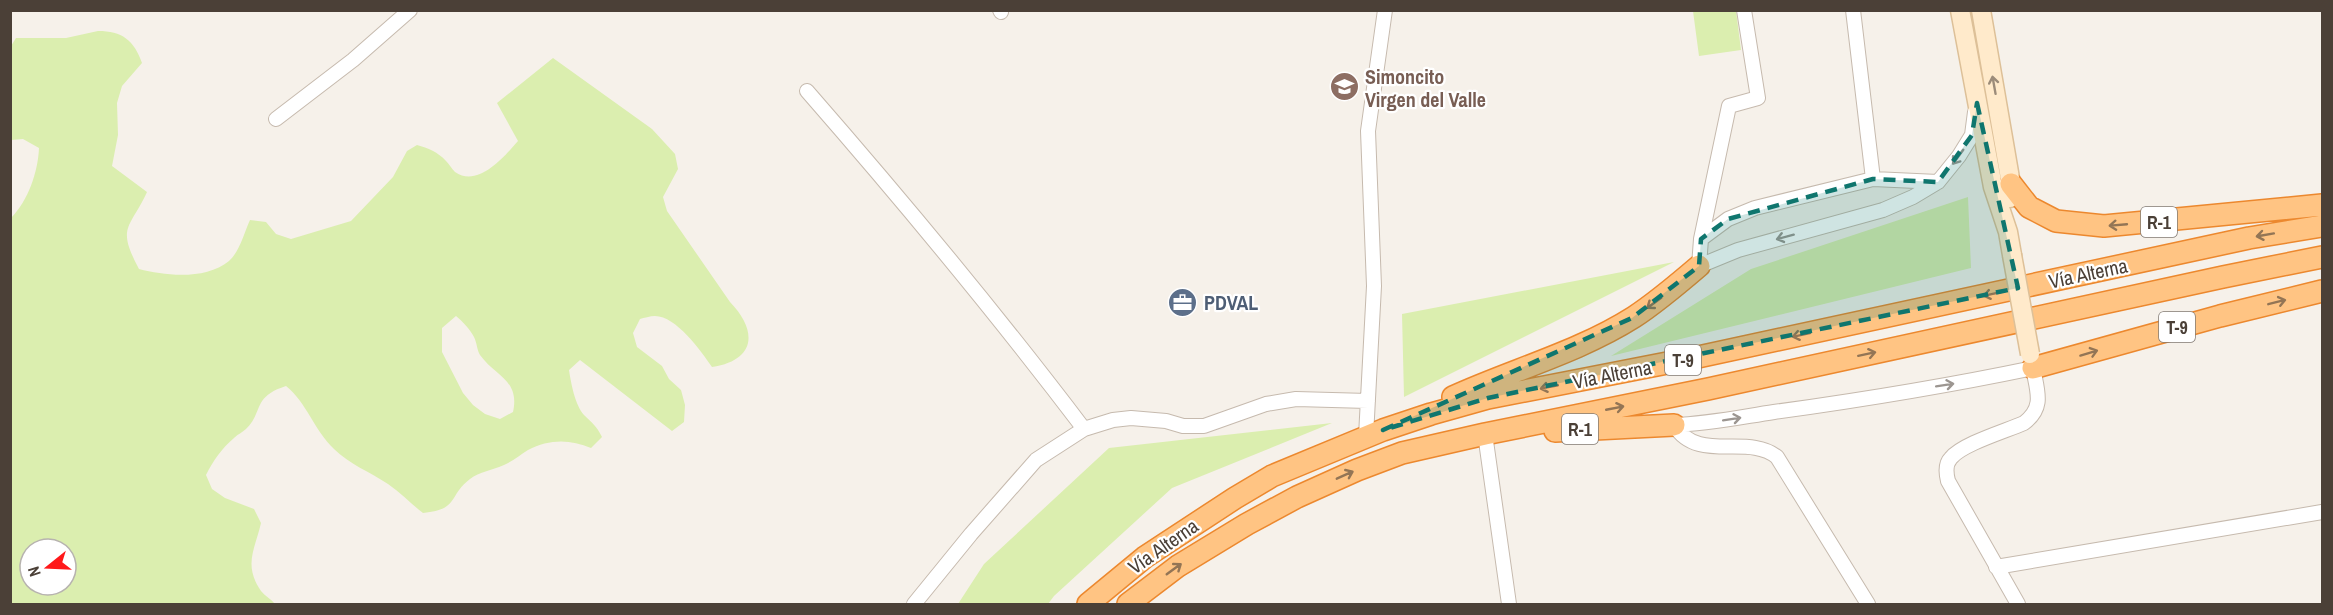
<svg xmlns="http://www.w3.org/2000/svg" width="2333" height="615" font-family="'Archivo Narrow',sans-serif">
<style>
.green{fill:#dbeeaf;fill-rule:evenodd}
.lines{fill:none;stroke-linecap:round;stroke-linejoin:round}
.minor-casing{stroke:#c6baae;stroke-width:16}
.secondary-casing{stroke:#ddc098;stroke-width:21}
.trunk-casing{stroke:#ec882e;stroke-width:24}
.minor{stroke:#fff;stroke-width:14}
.secondary{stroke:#ffeacb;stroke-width:18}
.trunk{stroke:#ffc483;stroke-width:21}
.secondary-bridge-casing{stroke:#ddc098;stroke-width:21;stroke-linecap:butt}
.secondary-bridge{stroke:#ffeacb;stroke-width:18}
.oneway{stroke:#9c8c7a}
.oneway2{stroke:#9c9691}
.oneway3{stroke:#937555}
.marked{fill:#0f766e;fill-opacity:0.2;stroke:#0f766e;stroke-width:4.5;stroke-dasharray:12 8;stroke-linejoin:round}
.labels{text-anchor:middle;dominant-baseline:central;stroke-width:4.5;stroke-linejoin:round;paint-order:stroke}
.shield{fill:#fff;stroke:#817973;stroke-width:1.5}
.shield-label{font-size:18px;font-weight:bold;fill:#4b4037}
.education-label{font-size:20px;font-weight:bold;fill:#785e54;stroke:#fff;text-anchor:start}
.street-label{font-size:20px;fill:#4b4037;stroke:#fff}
.service-label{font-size:20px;font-weight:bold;fill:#4e5e75;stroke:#fff;text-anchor:start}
</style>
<rect width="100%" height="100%" fill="#f6f1ea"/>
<!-- green -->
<path class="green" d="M1693,11H1736L1741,50L1699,56Z
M98,31C122,31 134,40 142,63L122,86L117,103L118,135L112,166L147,192C130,229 116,226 139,269C166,276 206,280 229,261C240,251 244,233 250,220L266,222L276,234L291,239L351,221L393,177L407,151L417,145C428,148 438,152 446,161C449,164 452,169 455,172C478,188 504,157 518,141L497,103L553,58L652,129L675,154L678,169L663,197L667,211L730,302C758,331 756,360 712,367C701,351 676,316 655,316C650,316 644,318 640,319L633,333L637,347L662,366L669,379L681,390L685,405L684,422L672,431L580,360L569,370C571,383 575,405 584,415C593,424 596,425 602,437L591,448C570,439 549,439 528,450C520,455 513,461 504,465C493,470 479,472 470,479C447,497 460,509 423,513C411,504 401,493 388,484C370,472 349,464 334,449C314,430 307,403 286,386C252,397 264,411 246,429C243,432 238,434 234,438C222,448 213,461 206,475L212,489L225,498L254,509L261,523C255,549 243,565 261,591C265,596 271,599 275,604H11V218C28,201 38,172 39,148L23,139L11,140V46L16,38H66ZM456,316C463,322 469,328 474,337C477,343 477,350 480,355C496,377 520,380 513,412L500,419L485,414L473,405L463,393L442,352V328ZM30,549H66V585H30Z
M1968,197L1971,268L1611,356L1751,269Z
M1674,262L1404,397L1402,314Z
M1332,423L1172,488L1054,596L1048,604H958L984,564L1109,448Z"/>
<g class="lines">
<defs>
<path id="minor" d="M1000,10L1001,12
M1744,10L1758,98L1729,106L1701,239L1699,266L1738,250L1883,210L1913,197L1938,182L1959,156L1972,135L1975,112
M1853,10L1873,179
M807,91C903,201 996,313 1084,429
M276,119L353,60L410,10
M1701,239L1728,219L1755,208L1873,179L1938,182
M1674,425C1708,424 1741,417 1774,412C1861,400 1947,386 2033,368C2037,391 2045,407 2024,423C2006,431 1962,444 1951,458C1945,464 1946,473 1948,481L2018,604
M1674,425C1698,464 1748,433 1777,457L1868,604
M1485,434L1509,604
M1366,436L1374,286L1368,131L1385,10
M1996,567L2322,512
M914,604L971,534L1036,460L1084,429L1113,420L1131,418L1166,421L1183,426H1204L1266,404L1296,399L1368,401"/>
<path id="secondary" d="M1960,10L1993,187L2008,232L2012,255
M1981,10L2011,184L2010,198"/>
<path id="trunk" d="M2011,184L2029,207L2056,221L2104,226L2322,205
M2033,368L2220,316L2322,291
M1453,397C1512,370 1579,352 1634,317C1657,302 1678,284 1699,266
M1555,431L1674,425
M1088,604L1145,557L1235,498L1272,476L1383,430L1431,414L1488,398L1698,357L2249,238L2322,226
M1128,604L1178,566L1247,524L1297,497L1357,470L1402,453L1485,434L1708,389L2223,277L2322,257"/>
</defs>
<!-- minor casing -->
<use href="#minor" class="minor-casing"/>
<!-- secondary casing -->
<use href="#secondary" class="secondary-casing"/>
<!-- trunk casing -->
<use href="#trunk" class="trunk-casing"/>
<!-- minor -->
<use href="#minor" class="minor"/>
<!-- secondary -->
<use href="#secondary" class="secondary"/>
<!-- trunk -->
<use href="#trunk" class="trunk"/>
<defs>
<path id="secondary-bridge" d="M2012,255L2030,354"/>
</defs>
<!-- secondary-bridge casing -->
<use href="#secondary-bridge" class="secondary-bridge-casing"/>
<!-- secondary-bridge -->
<use href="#secondary-bridge" class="secondary-bridge"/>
</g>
<!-- one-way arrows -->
<defs><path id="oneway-shaft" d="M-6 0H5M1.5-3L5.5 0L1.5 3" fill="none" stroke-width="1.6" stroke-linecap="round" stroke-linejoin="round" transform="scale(1.5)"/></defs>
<use class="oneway" href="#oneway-shaft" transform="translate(1994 85) rotate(-100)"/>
<g class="oneway2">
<use href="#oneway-shaft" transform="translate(1958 157) rotate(126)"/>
<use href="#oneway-shaft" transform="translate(1785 237) rotate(165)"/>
<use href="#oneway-shaft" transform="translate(1945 385) rotate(-9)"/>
<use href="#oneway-shaft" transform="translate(1732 419) rotate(-9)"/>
</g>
<g class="oneway3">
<use href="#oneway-shaft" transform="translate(2118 225) rotate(175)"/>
<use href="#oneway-shaft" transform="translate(2265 235) rotate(170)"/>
<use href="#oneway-shaft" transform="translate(1992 294) rotate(168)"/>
<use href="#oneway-shaft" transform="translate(2277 302) rotate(-14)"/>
<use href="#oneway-shaft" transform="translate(1654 303) rotate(144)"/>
<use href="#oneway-shaft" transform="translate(1801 335) rotate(168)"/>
<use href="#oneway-shaft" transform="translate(2089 353) rotate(-17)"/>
<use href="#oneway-shaft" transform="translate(1867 354) rotate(-12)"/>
<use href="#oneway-shaft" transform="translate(1549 387) rotate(169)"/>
<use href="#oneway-shaft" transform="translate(1615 408) rotate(-11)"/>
<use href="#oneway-shaft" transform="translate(1345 475) rotate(-24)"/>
<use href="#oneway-shaft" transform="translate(1174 569) rotate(-36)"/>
</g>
<!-- marked area -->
<path class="marked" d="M1977,103L2018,288L1488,398L1383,430L1632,318L1699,266L1701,239L1728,219L1873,179L1938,182L1972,135Z"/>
<!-- icons -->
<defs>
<symbol id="school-disc" viewBox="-11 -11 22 22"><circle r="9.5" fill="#8d6e63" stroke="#fff"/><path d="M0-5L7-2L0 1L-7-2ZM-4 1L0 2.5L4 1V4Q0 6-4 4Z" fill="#fff"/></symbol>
<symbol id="office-disc" viewBox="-11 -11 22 22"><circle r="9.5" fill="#5c6f8a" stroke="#fff"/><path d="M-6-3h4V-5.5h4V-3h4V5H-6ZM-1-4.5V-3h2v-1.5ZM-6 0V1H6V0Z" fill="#fff"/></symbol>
</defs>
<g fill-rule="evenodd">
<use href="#school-disc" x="1328" y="70" width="33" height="33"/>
<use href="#office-disc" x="1166" y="286" width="33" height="33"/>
</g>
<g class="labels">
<!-- shield labels -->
<g class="shield">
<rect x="2141" y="207" width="36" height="30" rx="4.5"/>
<rect x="2159" y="312" width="36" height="30" rx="4.5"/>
<rect x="1665" y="345" width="36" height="30" rx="4.5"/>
<rect x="1562" y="414" width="36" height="30" rx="4.5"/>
</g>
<g class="shield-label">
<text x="2159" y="222">R-1</text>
<text x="2177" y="327">T-9</text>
<text x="1683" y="360">T-9</text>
<text x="1580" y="429">R-1</text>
</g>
<!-- education labels -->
<g class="education-label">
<text x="1365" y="76">Simoncito<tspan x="1365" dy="23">Virgen del Valle</tspan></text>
</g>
<!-- street labels -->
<g class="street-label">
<text transform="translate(2088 273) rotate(-12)">Vía Alterna</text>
<text transform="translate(1612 374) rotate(-11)">Vía Alterna</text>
<text transform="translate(1163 546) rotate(-35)">Vía Alterna</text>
</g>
<!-- service labels -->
<g class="service-label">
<text x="1204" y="302">PDVAL</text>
</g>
</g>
<!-- border -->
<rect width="2333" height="615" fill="none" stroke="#4b4037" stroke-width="24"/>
<!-- north arrow -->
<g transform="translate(48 567) rotate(252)"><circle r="28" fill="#ffffff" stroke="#b7b3af" stroke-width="1.5"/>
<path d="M0-4.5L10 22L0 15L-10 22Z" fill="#ff181a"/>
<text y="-9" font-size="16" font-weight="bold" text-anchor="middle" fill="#4b4037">N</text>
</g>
</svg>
